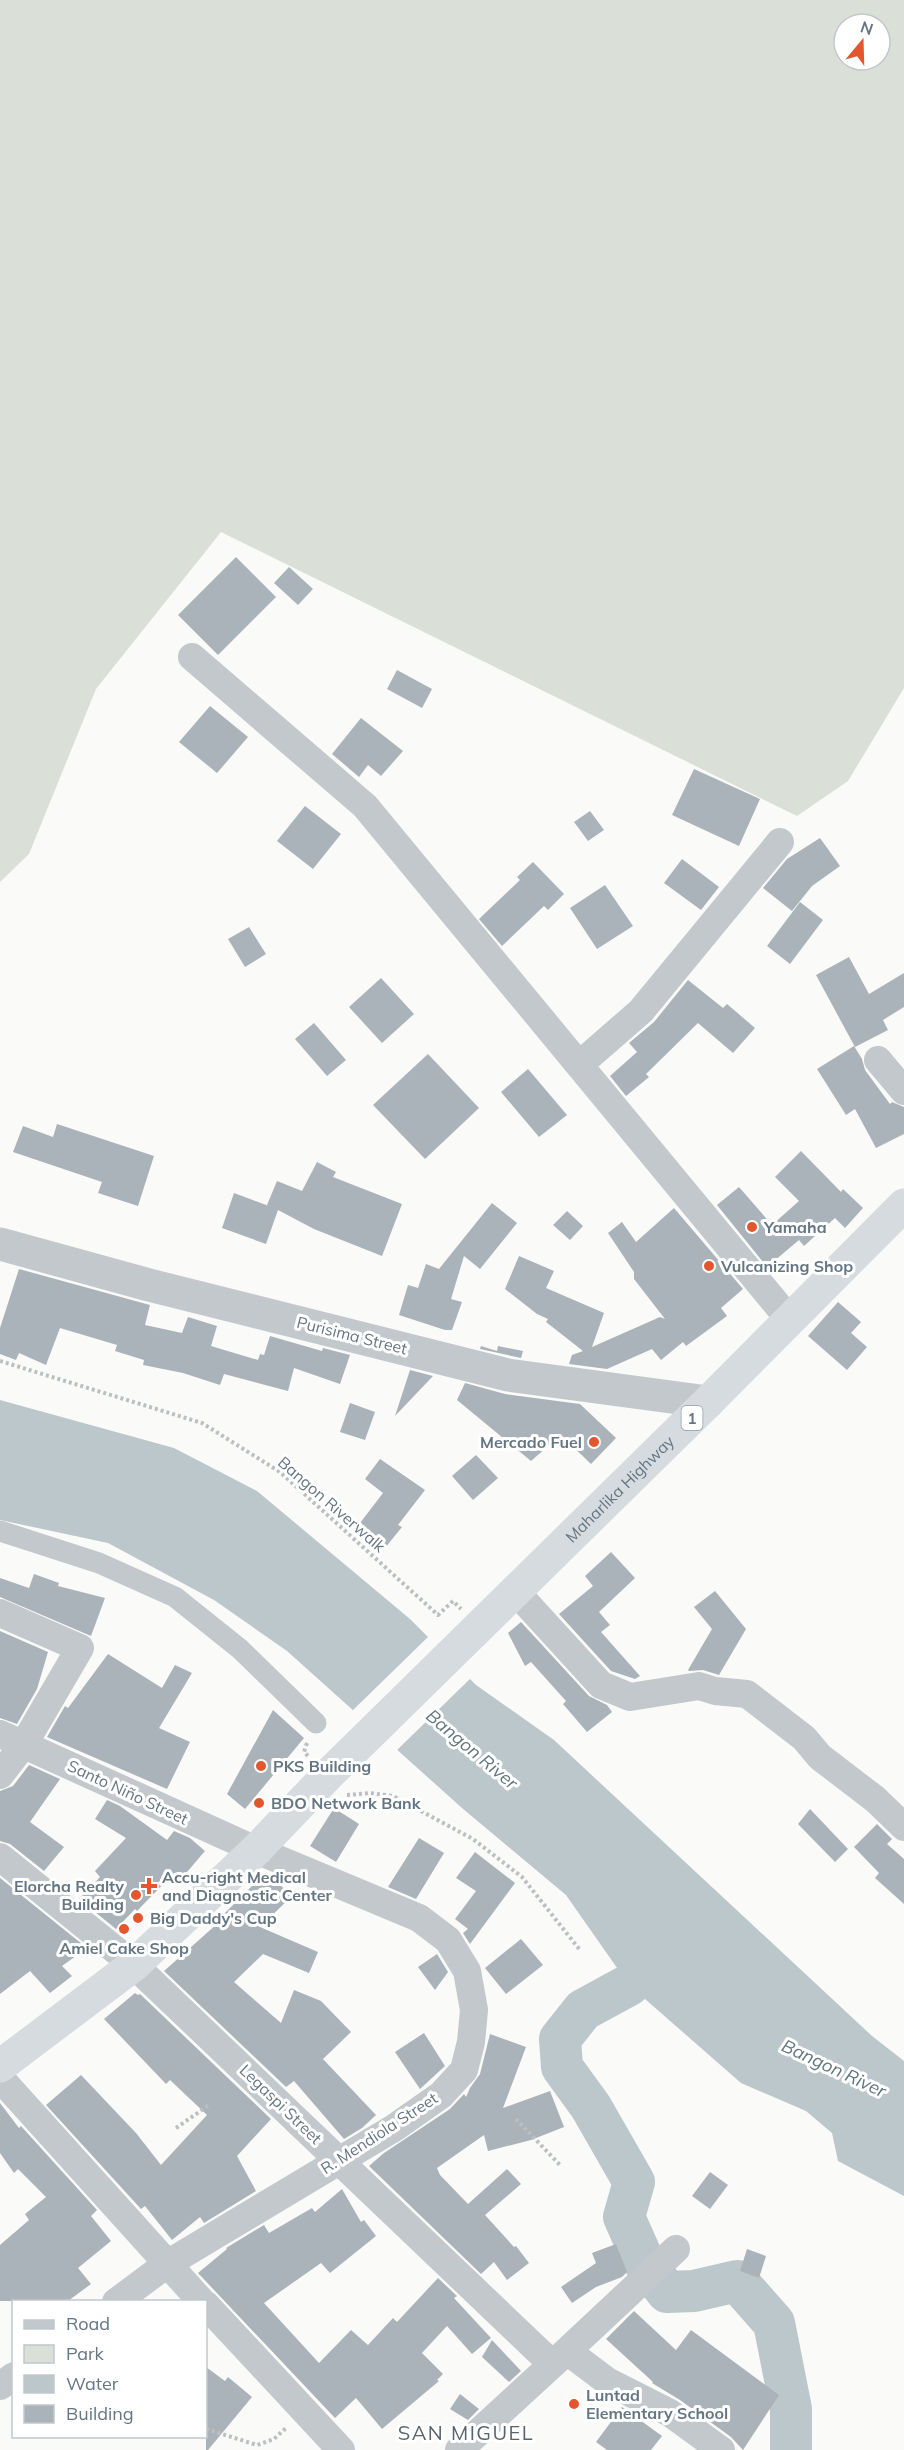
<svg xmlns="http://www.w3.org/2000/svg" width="904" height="2450" font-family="Mulish,sans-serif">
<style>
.green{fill:#dadfd7;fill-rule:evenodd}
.water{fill:#bbc7cb}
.pier{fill:#fafaf8}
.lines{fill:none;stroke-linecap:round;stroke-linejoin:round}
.river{stroke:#bbc7cb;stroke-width:42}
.building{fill:#aab3b9}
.path{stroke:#bbbfc2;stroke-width:4;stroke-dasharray:3 3;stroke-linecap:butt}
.pedestrian{stroke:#c3c8cc;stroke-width:21}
.minor{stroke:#c3c8cc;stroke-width:28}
.tertiary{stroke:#c3c8cc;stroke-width:33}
.trunk{stroke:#d6dbdf;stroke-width:33}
.poi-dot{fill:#e4572e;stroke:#fff;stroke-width:2}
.labels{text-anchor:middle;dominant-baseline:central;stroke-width:6;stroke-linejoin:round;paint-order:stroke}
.shield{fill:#fff;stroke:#939fa8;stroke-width:1.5}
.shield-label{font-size:15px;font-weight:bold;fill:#657683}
.poi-label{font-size:16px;font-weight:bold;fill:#657683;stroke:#fff;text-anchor:start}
.street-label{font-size:16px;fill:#657683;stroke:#fff}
.water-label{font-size:18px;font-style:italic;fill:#60757c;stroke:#fff}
.quarter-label{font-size:20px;letter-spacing:1.5px;fill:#57646e;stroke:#fff}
</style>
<rect width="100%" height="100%" fill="#fafaf8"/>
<!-- green -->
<path class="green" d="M0,0H904V688L848,781L797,816L221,532L96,689L29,854L0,882ZM844,24H880V60H844Z"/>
<!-- water -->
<path class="water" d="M0,1400L174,1448L257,1491L410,1619L476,1685L554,1740L872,2036L904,2061V2196L838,2161L832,2133L806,2111L741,2083L629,1985L566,1895L462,1808L287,1651L214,1600L108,1543L0,1520Z"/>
<!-- pier -->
<path class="pier" d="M430,1635L472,1677L395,1752L351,1712Z"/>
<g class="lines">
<!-- river -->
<path class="river" d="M629,1985L583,2010L560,2039L562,2067L591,2107L634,2182L624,2217L644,2262L667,2292L694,2291L737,2281L774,2323L791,2409V2450"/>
</g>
<!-- building -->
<path class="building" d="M236,557L276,597L218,655L178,615Z
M289,567L313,589L298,605L274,583Z
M397,670L432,689L422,708L387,689Z
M210,706L248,737L217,773L179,742Z
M361,718L403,751L381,776L368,765L359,777L332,754Z
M694,769L760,799L739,846L672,815Z
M305,806L341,834L313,869L277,841Z
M590,811L604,830L588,841L574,822Z
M820,838L840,866L812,886L792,911L763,888L787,859Z
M682,859L719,887L701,910L664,883Z
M533,862L564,894L548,910L544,906L502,946L479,919L520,880L517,877Z
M605,885L633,926L597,949L570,908Z
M800,902L823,920L790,964L767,946Z
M249,927L266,954L245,967L228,939Z
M849,957L869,994L904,973V1007L883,1020L888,1030L855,1047L816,975Z
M381,978L414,1014L382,1043L349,1007Z
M688,980L723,1008L727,1004L755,1028L733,1053L698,1023L646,1074L649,1077L626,1096L610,1076L637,1052L629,1043L654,1022Z
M314,1023L346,1060L327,1076L295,1039Z
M854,1046L862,1059L865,1070L890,1104L892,1102L904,1107V1134L876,1148L855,1109L846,1115L817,1069Z
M428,1054L479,1108L425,1159L373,1105Z
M528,1069L567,1115L539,1137L501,1092Z
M57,1124L154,1156L138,1206L98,1193L102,1182L13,1152L23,1126L53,1137Z
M801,1151L841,1192L843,1189L863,1208L845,1228L835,1218L804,1246L799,1240L767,1267L717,1205L739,1187L772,1225L799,1201L775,1177Z
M317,1162L336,1172L333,1177L402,1204L382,1256L314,1229L278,1210L266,1244L222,1228L234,1193L269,1206L267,1205L277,1181L302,1191Z
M492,1203L517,1223L480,1269L464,1256L451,1299L462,1302L452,1330H445L399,1315L408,1285L418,1288L426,1264L439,1269Z
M674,1208L743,1289L721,1308L727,1316L686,1346L683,1342L661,1360L652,1349L607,1369L569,1364L572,1355L583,1351L546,1322L548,1319L537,1314L505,1289L519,1256L554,1271L546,1288L604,1313L592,1347L660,1317L665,1319L634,1279V1272L608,1233L622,1222L636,1242Z
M567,1211L583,1226L570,1240L553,1225Z
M19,1269L150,1305L145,1325L182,1333L188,1317L217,1326L211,1346L258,1360L260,1354L264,1355L270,1336L322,1351L323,1348L350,1355L340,1384L294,1368L288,1391L224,1374L220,1385L183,1373L143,1365L144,1360L115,1351L117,1345L60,1328L46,1365L19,1353L16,1360L0,1354V1328Z
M838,1302L861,1322L851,1333L867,1347L847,1370L808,1336Z
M481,1346L497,1351L498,1346L523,1351L521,1358L480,1349Z
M410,1370L433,1376L395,1416Z
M465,1383L505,1394L580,1404L616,1438L591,1464L561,1435L531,1461L457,1400Z
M350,1403L375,1412L365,1440L340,1432Z
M476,1455L498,1478L473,1500L452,1476Z
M380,1459L425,1490L398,1525L402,1527L385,1548L357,1527L383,1493L365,1479Z
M611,1552L635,1578L599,1612L610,1625L601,1632L640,1676L635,1679L611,1671L559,1614L593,1586L585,1576Z
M34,1574L59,1583L58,1586L105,1598L91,1636L0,1597V1578L29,1588Z
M715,1591L746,1629L719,1675L703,1670L689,1671L688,1670L712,1629L694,1607Z
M521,1622L589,1696L607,1705L612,1712L587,1732L563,1704L566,1701L531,1662L525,1666L508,1633Z
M0,1631L48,1652L37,1689L17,1724L0,1718Z
M108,1654L162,1688L175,1665L192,1673L159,1728L190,1742L167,1789L47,1737L65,1706L68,1708Z
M273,1710L304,1738L245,1809L227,1794Z
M29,1765L60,1779L30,1822L64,1847L44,1871L10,1844L0,1841V1791L13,1786Z
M107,1800L120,1806L167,1840L174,1831L190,1838L205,1851L181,1879L174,1873L137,1911L135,1909L116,1929L79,1899L100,1877L95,1871L126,1838L95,1819Z
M334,1808L359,1824L336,1862L310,1846Z
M810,1809L848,1849L835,1862L798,1824Z
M877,1824L892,1839L887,1844L904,1859V1904L875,1878L879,1873L854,1847Z
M419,1838L444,1853L416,1899L388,1887Z
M475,1852L515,1883L470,1944L463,1933L468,1929L455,1919L476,1891L456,1878Z
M266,1872L292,1896L260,1927L318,1952L309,1973L263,1954L234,1982L281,2023L294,1990L321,2001L351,2032L323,2059L376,2115L362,2128L344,2139L294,2081L286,2087L164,1971L226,1916L224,1914Z
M0,1878L87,1948L62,1966L72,1976L50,1993L30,1971L0,1994Z
M521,1939L543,1965L506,1994L485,1968Z
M437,1954L448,1972L435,1990L418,1967Z
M135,1993L138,1995L140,1994L271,2119L237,2156L256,2191L204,2223L200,2217L172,2240L145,2206L141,2209L46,2105L81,2075L136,2133L161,2165L207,2115L170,2080L166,2084L104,2019Z
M424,2033L445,2066L420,2089L395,2052Z
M490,2034L526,2047L503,2108L550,2091L564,2127L531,2140L488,2151L484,2135L437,2168L440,2175L468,2204L507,2169L521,2184L485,2215L514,2247L516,2246L529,2263L507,2280L494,2262L481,2274L369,2166L384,2153L450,2109L464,2094L466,2097L470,2088L480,2074Z
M0,2103L19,2128L21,2126L97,2210L91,2216L111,2241L78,2268L91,2284L68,2301H0V2245L29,2220L25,2214L46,2197L18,2169L14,2173L0,2153Z
M710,2172L728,2185L710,2209L692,2196Z
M342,2189L361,2222L364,2220L376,2236L330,2273L321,2263L264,2303L319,2363L351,2330L368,2345L393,2318L397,2322L438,2278L457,2296L454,2298L491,2338L472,2354L447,2326L422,2353L443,2374L437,2380L439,2381L382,2429L356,2398L335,2418L198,2273L227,2249L226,2248L264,2225L269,2233L312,2208L315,2212Z
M616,2244L627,2272L622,2277L596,2287L572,2303L561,2287L596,2263L592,2253Z
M747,2249L766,2256L759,2278L740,2271Z
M634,2311L676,2350L691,2330L779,2395L743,2450L731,2437L680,2400L652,2383L653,2382L606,2339Z
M492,2340L521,2371L509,2382L482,2357Z
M206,2367L225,2381L228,2377L252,2397L208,2450H206Z
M460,2394L479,2409L468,2420L450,2409Z
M622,2407L662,2436L651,2450H607L596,2442Z"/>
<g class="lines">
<!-- path -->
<path class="path" d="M0,1361L202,1423L280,1472L438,1615L453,1601L461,1609
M307,1743L304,1752L309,1757
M347,1795L370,1793L393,1796L473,1839L522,1877L580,1950
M516,2119L560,2165
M176,2128L209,2105
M206,2429L257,2445L274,2439L286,2428"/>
<!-- pedestrian -->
<path class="pedestrian" d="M0,1531L99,1563L175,1597L240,1649L316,1723"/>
<!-- minor -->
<path class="minor" d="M192,657L365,806L789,1319
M878,1060L904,1091
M579,1065L641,1011L780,842
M516,1592L601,1685L630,1697L699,1686L715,1691L747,1694L804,1738L820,1757L875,1799L904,1827
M0,1613L80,1648L24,1744L0,1775
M0,1734L256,1850L419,1918L448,1940L467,1971L474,2010L471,2042L464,2070L441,2095L394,2128L167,2264L116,2302
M0,1857L134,1965L552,2364
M0,2078L202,2302
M206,2305L341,2450
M567,2351L676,2249
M0,2386L14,2376
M459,2450L567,2351L607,2381L670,2413L721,2450"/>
<!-- tertiary -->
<path class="tertiary" d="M0,1244L149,1285L508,1375L708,1402"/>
<!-- trunk -->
<path class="trunk" id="s1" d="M0,2066L134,1965L256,1850L327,1776L708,1402L904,1205"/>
</g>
<!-- markers -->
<g class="poi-dot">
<circle cx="752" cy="1227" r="6"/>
<circle cx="709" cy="1266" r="6"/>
<circle cx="594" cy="1442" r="6"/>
<circle cx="261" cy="1766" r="6"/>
<circle cx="259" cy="1803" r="6"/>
<path d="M146 1877h6v6h6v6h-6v6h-6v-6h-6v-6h6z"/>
<circle cx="136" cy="1895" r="6"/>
<circle cx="138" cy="1918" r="6"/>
<circle cx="124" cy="1929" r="6"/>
<circle cx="574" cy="2404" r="6"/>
</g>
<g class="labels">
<!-- shield labels -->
<rect class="shield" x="681.5" y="1406" width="21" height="24" rx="4.5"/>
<g class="shield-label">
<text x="692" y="1418">1</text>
</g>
<!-- poi labels -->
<g class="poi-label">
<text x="764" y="1227">Yamaha</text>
<text x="721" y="1266">Vulcanizing Shop</text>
<text x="582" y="1442" text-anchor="end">Mercado Fuel</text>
<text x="273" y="1766">PKS Building</text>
<text x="271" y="1803">BDO Network Bank</text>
<text x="162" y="1877">Accu-right Medical<tspan x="162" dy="18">and Diagnostic Center</tspan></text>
<text x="124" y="1886" text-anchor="end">Elorcha Realty<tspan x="124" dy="18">Building</tspan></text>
<text x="150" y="1918">Big Daddy's Cup</text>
<text x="124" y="1948" text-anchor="middle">Amiel Cake Shop</text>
<text x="586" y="2395">Luntad<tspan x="586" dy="18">Elementary School</tspan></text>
</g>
<!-- street labels -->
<g class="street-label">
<text transform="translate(352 1335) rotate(14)">Purisima Street</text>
<text stroke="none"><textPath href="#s1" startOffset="848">Maharlika Highway</textPath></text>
<text transform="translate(332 1504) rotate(41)">Bangon Riverwalk</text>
<text transform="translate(128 1792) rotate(25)">Santo Niño Street</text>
<text transform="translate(281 2104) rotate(44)">Legaspi Street</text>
<text transform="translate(379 2133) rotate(-33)">R. Mendiola Street</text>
</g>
<!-- water labels -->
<g class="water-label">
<text transform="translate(472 1749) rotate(40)">Bangon River</text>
<text transform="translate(834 2068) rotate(25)">Bangon River</text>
</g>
<!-- quarter labels -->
<g class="quarter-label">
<text x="466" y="2432">SAN MIGUEL</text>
</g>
</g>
<!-- legend -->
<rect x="12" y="2300" width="195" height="138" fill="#ffffff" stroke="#c1c8cd" stroke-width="1.5"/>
<rect x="24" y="2320" width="30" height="9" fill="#c3c8cc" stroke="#c1c8cd" stroke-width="1.5"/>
<text x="66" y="2330" font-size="18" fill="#657683">Road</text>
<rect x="24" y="2345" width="30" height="18" fill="#dadfd7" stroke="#c1c8cd" stroke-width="1.5"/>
<text x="66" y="2360" font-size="18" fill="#657683">Park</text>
<rect x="24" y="2375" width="30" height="18" fill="#bbc7cb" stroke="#c1c8cd" stroke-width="1.5"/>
<text x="66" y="2390" font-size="18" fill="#657683">Water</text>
<rect x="24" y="2405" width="30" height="18" fill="#aab3b9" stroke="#c1c8cd" stroke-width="1.5"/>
<text x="66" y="2420" font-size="18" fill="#657683">Building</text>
<!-- north arrow -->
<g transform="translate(862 42) rotate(19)"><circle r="28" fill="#ffffff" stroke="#c1c8cd" stroke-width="1.5"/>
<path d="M0-4.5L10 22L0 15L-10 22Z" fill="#e4572e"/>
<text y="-9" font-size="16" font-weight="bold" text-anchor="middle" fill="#657683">N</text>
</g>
</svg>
